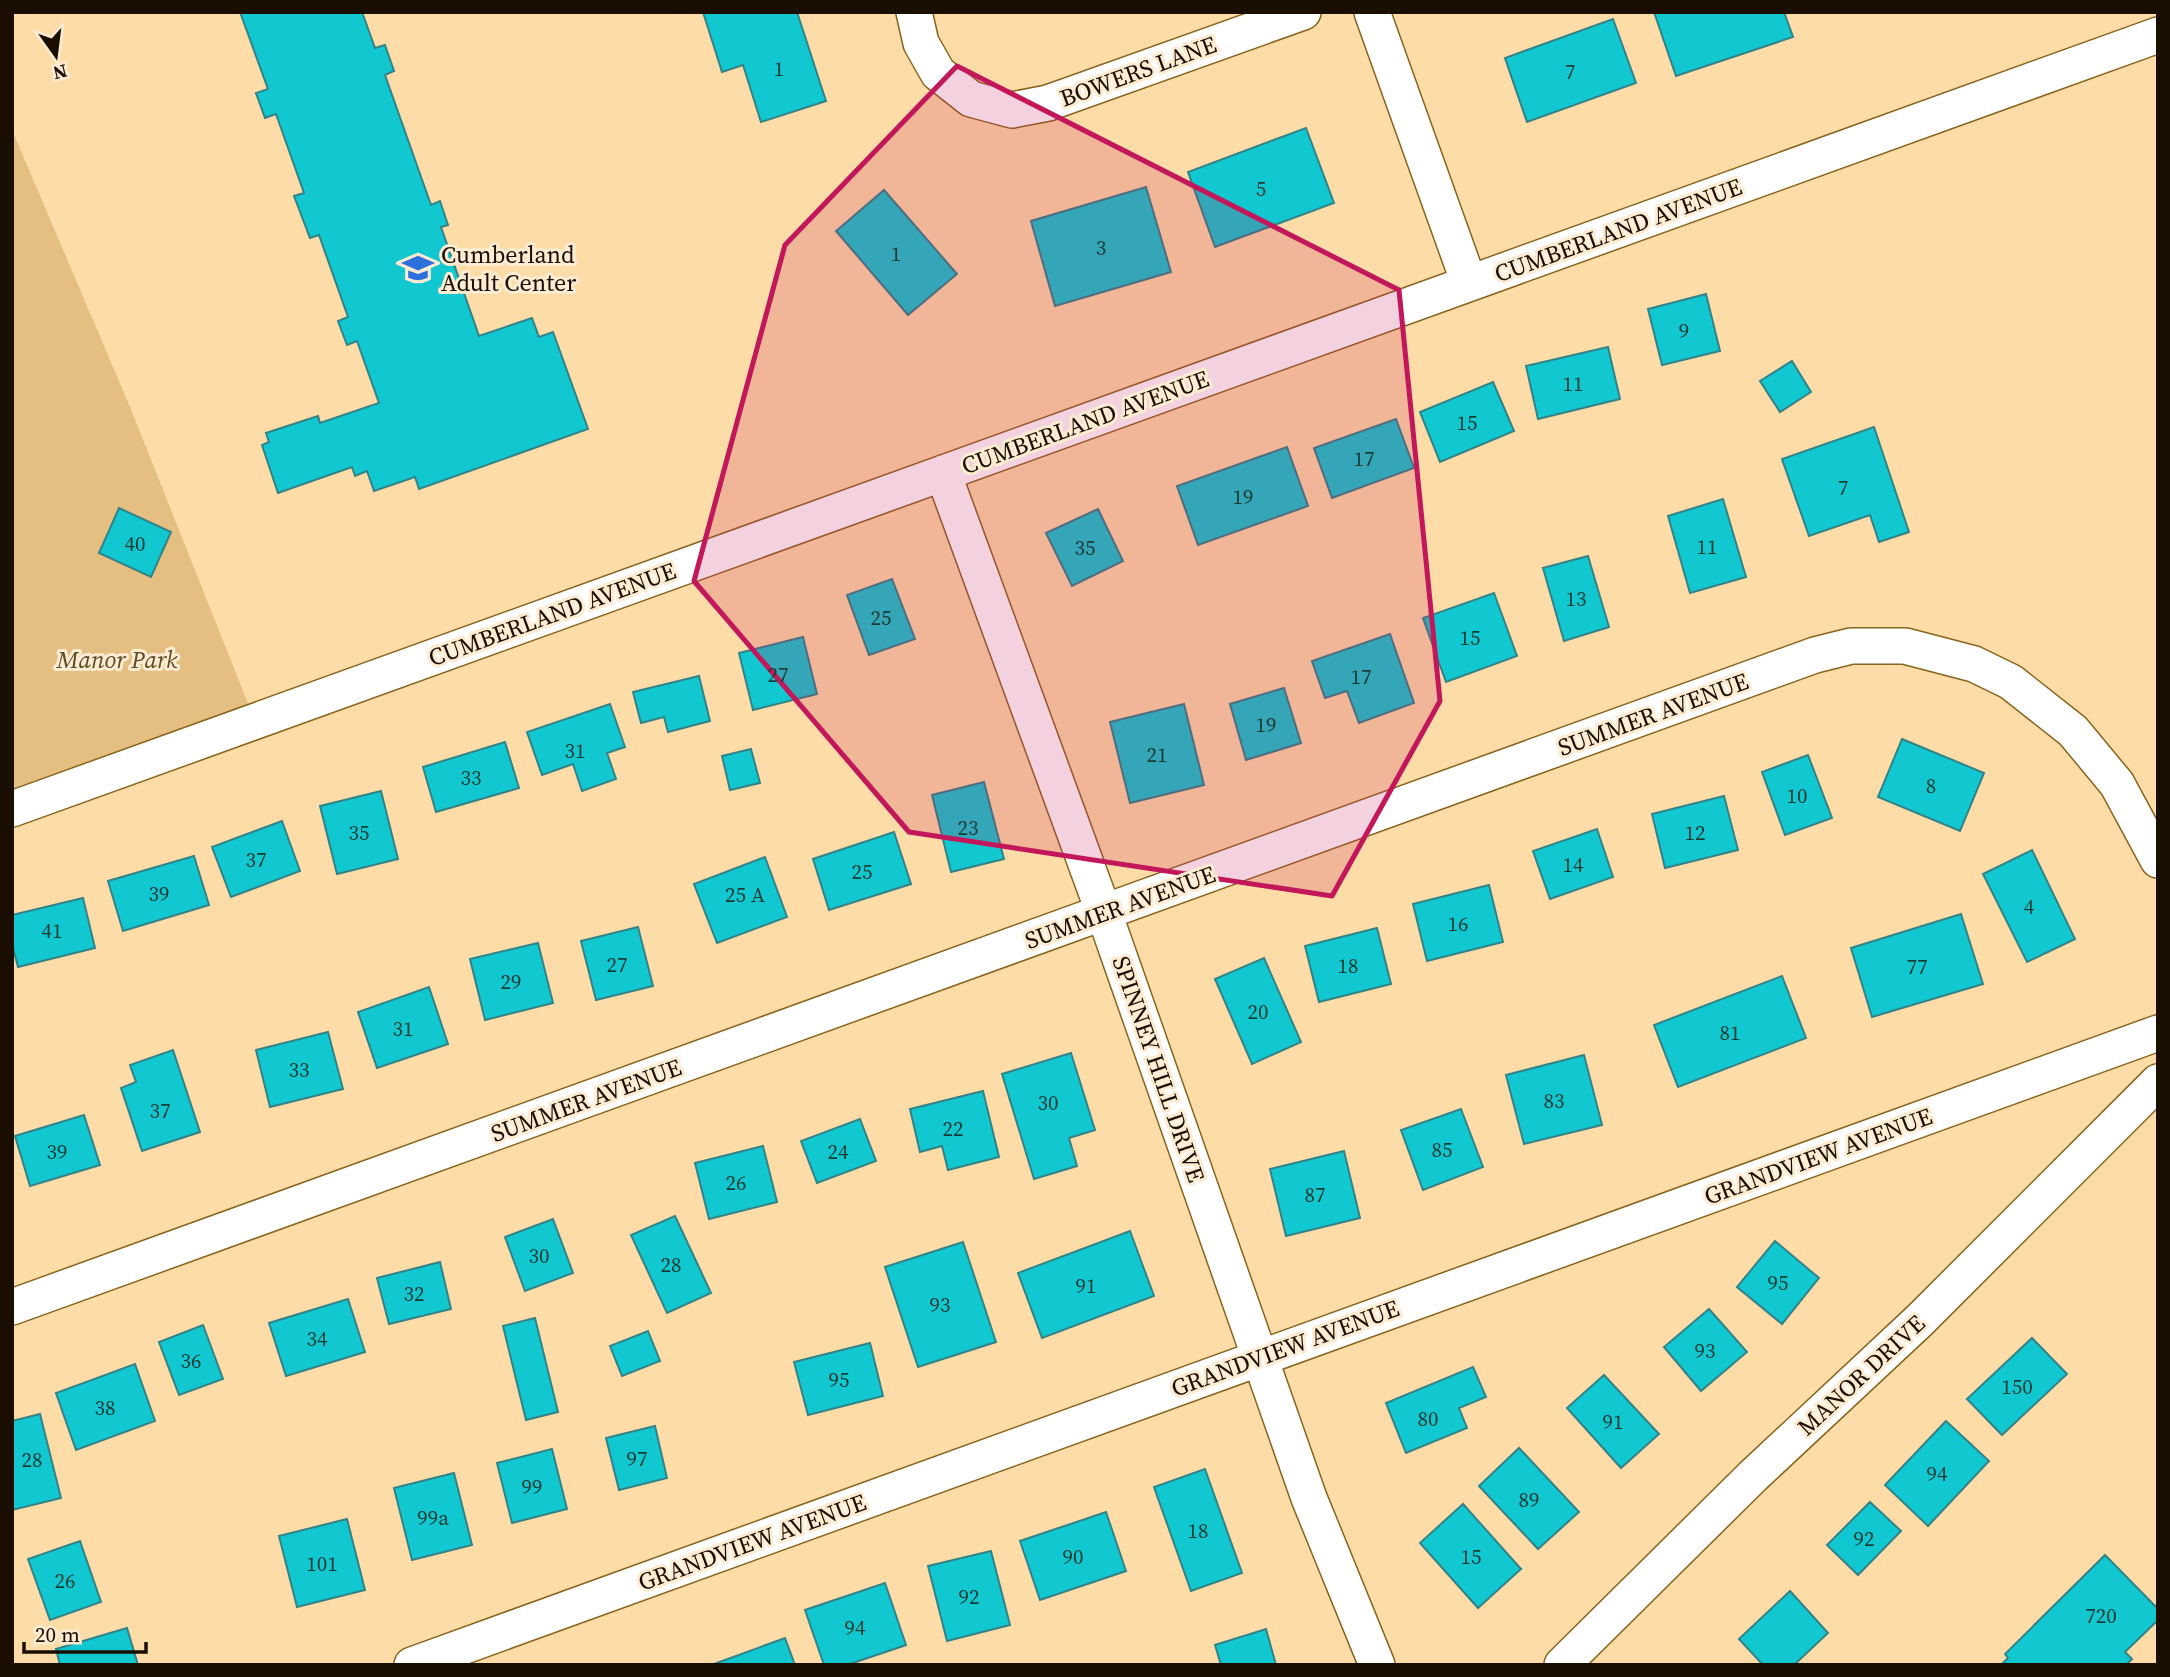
<svg xmlns="http://www.w3.org/2000/svg" width="2170" height="1677" font-family="'Source Serif 4',serif">
<style>
.green{fill:#e4bf81}
.building{fill:#12c8d0;stroke:#328388;stroke-width:2}
.lines{fill:none;stroke-linecap:round;stroke-linejoin:round}
.minor-casing{stroke:#89641d;stroke-width:38}
.minor{stroke:#fff;stroke-width:35}
.marked{fill:#c2185b;fill-opacity:0.2;stroke:#c2185b;stroke-width:5;stroke-linejoin:round}
.labels{text-anchor:middle;dominant-baseline:central;stroke-width:6;stroke-linejoin:round;paint-order:stroke}
.number-label{font-size:21px;fill:#173c34}
.street-label{font-size:24px;fill:#190e00;stroke:#fdecd2}
.poi-label{font-size:24px;fill:#190e00;stroke:#fdecd2;text-anchor:start}
.park-label{font-size:24px;font-style:italic;fill:#604a23;stroke:#fdecd2}
</style>
<rect width="100%" height="100%" fill="#fddca7"/>
<!-- green -->
<path class="green" d="M12,130L130,407L255,721L12,809Z"/>
<!-- building -->
<path class="building" d="M240,12H362L375,48L385,45L394,71L385,75L431,205L440,201L448,225L441,227L479,336L532,318L539,337L553,332L588,429L419,489L415,477L374,491L367,471L355,476L352,467L278,493L262,445L269,442L266,433L318,416L320,423L379,403L357,341L347,345L338,321L348,317L319,235L310,238L294,196L304,193L276,114L265,118L256,93L268,89Z
M703,12H797L826,101L761,122L743,65L722,72Z
M1654,12H1784L1793,37L1676,76Z
M1613,19L1636,83L1527,122L1505,58Z
M1306,128L1334,203L1215,247L1188,172Z
M1146,187L1171,272L1055,306L1031,221Z
M884,190L957,274L908,315L836,231Z
M1706,294L1720,351L1662,365L1648,309Z
M1608,347L1620,399L1538,419L1526,366Z
M1792,361L1811,392L1780,412L1760,381Z
M1493,382L1514,431L1440,462L1420,412Z
M1396,419L1414,468L1332,498L1314,448Z
M1874,427L1909,532L1879,542L1870,515L1809,536L1782,459Z
M1287,447L1308,506L1198,545L1177,486Z
M1723,499L1746,577L1690,593L1668,516Z
M119,508L171,532L151,577L99,553Z
M1098,509L1123,561L1072,586L1046,533Z
M1588,556L1609,627L1564,641L1543,568Z
M892,579L915,639L869,655L847,595Z
M1494,593L1517,656L1446,682L1423,618Z
M1390,634L1414,703L1359,723L1347,691L1325,698L1312,661Z
M803,637L817,694L753,710L739,653Z
M699,676L710,721L668,732L664,717L641,723L633,692Z
M1284,688L1301,743L1246,760L1230,704Z
M610,704L625,747L607,753L616,779L582,791L573,764L542,775L527,732Z
M1184,704L1204,785L1130,803L1110,722Z
M1902,739L1984,773L1960,831L1878,797Z
M505,742L519,788L436,812L423,767Z
M751,749L760,783L730,790L722,756Z
M1808,755L1832,818L1785,835L1762,772Z
M984,782L1004,859L951,872L932,795Z
M381,791L398,859L337,874L320,806Z
M1724,796L1738,850L1665,868L1652,814Z
M282,821L300,871L231,897L212,847Z
M1597,829L1613,877L1550,899L1533,851Z
M894,832L911,884L829,910L813,859Z
M2032,850L2075,939L2027,962L1983,874Z
M194,856L209,905L123,931L108,881Z
M765,857L787,917L717,943L694,884Z
M1489,885L1503,942L1427,961L1413,904Z
M83,898L95,948L18,967L12,944V915Z
M1961,914L1983,984L1872,1017L1851,948Z
M638,927L653,986L596,1000L581,941Z
M1377,928L1391,984L1319,1002L1305,946Z
M538,943L553,1003L485,1020L470,959Z
M1264,958L1301,1042L1252,1064L1215,979Z
M1782,976L1806,1038L1678,1087L1654,1025Z
M429,987L448,1044L377,1068L358,1012Z
M328,1032L343,1089L270,1107L256,1050Z
M173,1050L200,1132L142,1151L121,1088L136,1082L130,1065Z
M1071,1053L1095,1130L1069,1138L1077,1166L1034,1179L1002,1074Z
M1584,1055L1602,1125L1524,1144L1506,1075Z
M983,1091L999,1157L948,1170L942,1146L920,1152L910,1109Z
M1461,1109L1483,1167L1423,1190L1401,1130Z
M84,1115L100,1165L30,1186L15,1136Z
M860,1119L876,1161L817,1183L801,1141Z
M763,1146L777,1202L709,1219L695,1163Z
M1344,1151L1360,1218L1286,1236L1270,1169Z
M675,1216L711,1293L667,1313L631,1235Z
M553,1219L573,1273L525,1291L505,1237Z
M1130,1231L1154,1296L1042,1338L1018,1273Z
M1775,1241L1819,1278L1782,1324L1737,1287Z
M963,1242L996,1342L918,1367L885,1267Z
M440,1262L451,1309L389,1324L377,1278Z
M348,1299L365,1352L286,1376L269,1323Z
M1709,1309L1747,1352L1701,1391L1664,1347Z
M535,1318L558,1412L526,1420L503,1326Z
M203,1325L223,1379L179,1395L159,1342Z
M648,1331L660,1361L622,1376L610,1346Z
M2032,1338L2067,1374L2002,1435L1967,1399Z
M870,1343L883,1396L808,1415L794,1362Z
M135,1364L155,1421L76,1450L56,1393Z
M1473,1367L1486,1397L1459,1408L1467,1428L1406,1453L1386,1403Z
M1604,1375L1659,1434L1621,1468L1567,1408Z
M40,1414L61,1498L12,1510V1421Z
M1946,1421L1989,1461L1928,1526L1885,1485Z
M655,1426L667,1478L619,1490L606,1438Z
M1519,1448L1579,1512L1538,1549L1479,1486Z
M552,1449L567,1509L512,1523L497,1463Z
M1205,1469L1242,1573L1191,1591L1154,1487Z
M454,1473L472,1545L412,1560L394,1488Z
M1870,1502L1901,1531L1858,1575L1827,1545Z
M1463,1504L1521,1569L1478,1608L1420,1543Z
M1106,1512L1126,1571L1040,1600L1020,1541Z
M347,1519L365,1590L297,1607L279,1536Z
M80,1541L101,1602L50,1620L28,1559Z
M991,1551L1010,1625L947,1641L928,1566Z
M2105,1555L2158,1609V1620L2125,1652L2132,1659L2126,1665H2001L2008,1658L2005,1654Z
M885,1583L906,1645L847,1665H824L805,1610Z
M1790,1591L1828,1633L1794,1665H1763L1739,1639Z
M127,1628L138,1665H60L56,1649Z
M1266,1629L1276,1665H1221L1215,1645Z
M785,1638L795,1665H714V1664Z"/>
<g class="lines">
<defs>
<path id="minor" d="M914,12L921,43L938,73L971,99L1012,110L1048,103L1303,12
M1372,12L1469,283
M943,473L1104,913L1309,1498L1377,1665
M12,809L2158,35
M12,1307L1815,655L1851,646H1905L1974,664L2011,682L2073,731L2117,784L2158,860
M412,1665L2158,1033
M1562,1665L1753,1476L1920,1320L2158,1082"/>
</defs>
<!-- minor casing -->
<use href="#minor" class="minor-casing"/>
<!-- minor -->
<use href="#minor" class="minor"/>
</g>
<!-- marked area -->
<path class="marked" d="M957,66L1399,290L1440,701L1332,896L909,832L694,581L785,245Z"/>
<!-- icons -->
<defs>
<symbol id="school-bare" viewBox="-9 -9 18 18"><path d="M0-5L7-2L0 1L-7-2ZM-4 1L0 2.5L4 1V4Q0 6-4 4Z" fill="#2d6fdc" stroke="#fdecd2" stroke-width="2.5" paint-order="stroke"/></symbol>
</defs>
<g fill-rule="evenodd">
<use href="#school-bare" x="396" y="246" width="44" height="44"/>
</g>
<g class="labels">
<!-- number labels -->
<g class="number-label">
<text x="779" y="68">1</text>
<text x="1570" y="71">7</text>
<text x="1261" y="188">5</text>
<text x="1101" y="247">3</text>
<text x="896" y="253">1</text>
<text x="1684" y="330">9</text>
<text x="1573" y="383">11</text>
<text x="1467" y="422">15</text>
<text x="1364" y="458">17</text>
<text x="1843" y="487">7</text>
<text x="1243" y="496">19</text>
<text x="135" y="543">40</text>
<text x="1707" y="546">11</text>
<text x="1085" y="547">35</text>
<text x="1576" y="598">13</text>
<text x="881" y="617">25</text>
<text x="1470" y="637">15</text>
<text x="778" y="674">27</text>
<text x="1361" y="676">17</text>
<text x="1266" y="724">19</text>
<text x="575" y="750">31</text>
<text x="1157" y="754">21</text>
<text x="471" y="777">33</text>
<text x="1931" y="785">8</text>
<text x="1797" y="795">10</text>
<text x="968" y="827">23</text>
<text x="359" y="832">35</text>
<text x="1695" y="832">12</text>
<text x="256" y="859">37</text>
<text x="1573" y="864">14</text>
<text x="862" y="871">25</text>
<text x="159" y="893">39</text>
<text x="745" y="894">25 A</text>
<text x="2029" y="906">4</text>
<text x="1458" y="923">16</text>
<text x="52" y="930">41</text>
<text x="617" y="964">27</text>
<text x="1348" y="965">18</text>
<text x="1917" y="966">77</text>
<text x="511" y="981">29</text>
<text x="1258" y="1011">20</text>
<text x="403" y="1028">31</text>
<text x="1730" y="1032">81</text>
<text x="299" y="1069">33</text>
<text x="1554" y="1100">83</text>
<text x="1048" y="1102">30</text>
<text x="160" y="1110">37</text>
<text x="953" y="1128">22</text>
<text x="1442" y="1149">85</text>
<text x="57" y="1151">39</text>
<text x="838" y="1151">24</text>
<text x="736" y="1182">26</text>
<text x="1315" y="1194">87</text>
<text x="539" y="1255">30</text>
<text x="671" y="1264">28</text>
<text x="1778" y="1282">95</text>
<text x="1086" y="1285">91</text>
<text x="414" y="1293">32</text>
<text x="940" y="1304">93</text>
<text x="317" y="1338">34</text>
<text x="1705" y="1350">93</text>
<text x="191" y="1360">36</text>
<text x="839" y="1379">95</text>
<text x="2017" y="1386">150</text>
<text x="105" y="1407">38</text>
<text x="1428" y="1418">80</text>
<text x="1613" y="1421">91</text>
<text x="637" y="1458">97</text>
<text x="32" y="1459">28</text>
<text x="1937" y="1473">94</text>
<text x="532" y="1486">99</text>
<text x="1529" y="1499">89</text>
<text x="433" y="1517">99a</text>
<text x="1198" y="1530">18</text>
<text x="1864" y="1538">92</text>
<text x="1073" y="1556">90</text>
<text x="1471" y="1556">15</text>
<text x="322" y="1563">101</text>
<text x="65" y="1580">26</text>
<text x="969" y="1596">92</text>
<text x="2101" y="1615">720</text>
<text x="855" y="1627">94</text>
</g>
<!-- street labels -->
<g class="street-label">
<text transform="translate(1138 71) rotate(-20)">BOWERS LANE</text>
<text transform="translate(1618 230) rotate(-20)">CUMBERLAND AVENUE</text>
<text transform="translate(1085 422) rotate(-20)">CUMBERLAND AVENUE</text>
<text transform="translate(552 614) rotate(-20)">CUMBERLAND AVENUE</text>
<text transform="translate(1653 714) rotate(-20)">SUMMER AVENUE</text>
<text transform="translate(1120 907) rotate(-20)">SUMMER AVENUE</text>
<text transform="translate(1159 1069) rotate(71)">SPINNEY HILL DRIVE</text>
<text transform="translate(586 1100) rotate(-20)">SUMMER AVENUE</text>
<text transform="translate(1818 1156) rotate(-20)">GRANDVIEW AVENUE</text>
<text transform="translate(1285 1348) rotate(-20)">GRANDVIEW AVENUE</text>
<text transform="translate(1861 1375) rotate(-43)">MANOR DRIVE</text>
<text transform="translate(752 1542) rotate(-20)">GRANDVIEW AVENUE</text>
</g>
<!-- poi labels -->
<g class="poi-label">
<text x="441" y="254">Cumberland<tspan x="441" dy="28">Adult Center</tspan></text>
</g>
<!-- park labels -->
<g class="park-label">
<text x="117" y="659">Manor Park</text>
</g>
</g>
<!-- border -->
<rect width="2170" height="1677" fill="none" stroke="#190e00" stroke-width="28"/>
<!-- north arrow -->
<g transform="translate(56 56) rotate(166)" stroke="#fdecd2" stroke-width="5" paint-order="stroke">
<path d="M0-5L12 26L0 18L-12 26Z" fill="#190e00"/>
<text y="-10" font-size="19" font-weight="bold" text-anchor="middle" fill="#190e00">N</text>
</g>
<!-- scale -->
<path d="M24 1642v10h122v-10" fill="none" stroke="#190e00" stroke-width="3.5"/>
<text x="35" y="1642" font-size="21" fill="#190e00" stroke="#fdecd2" stroke-width="5" paint-order="stroke">20 m</text>
</svg>
